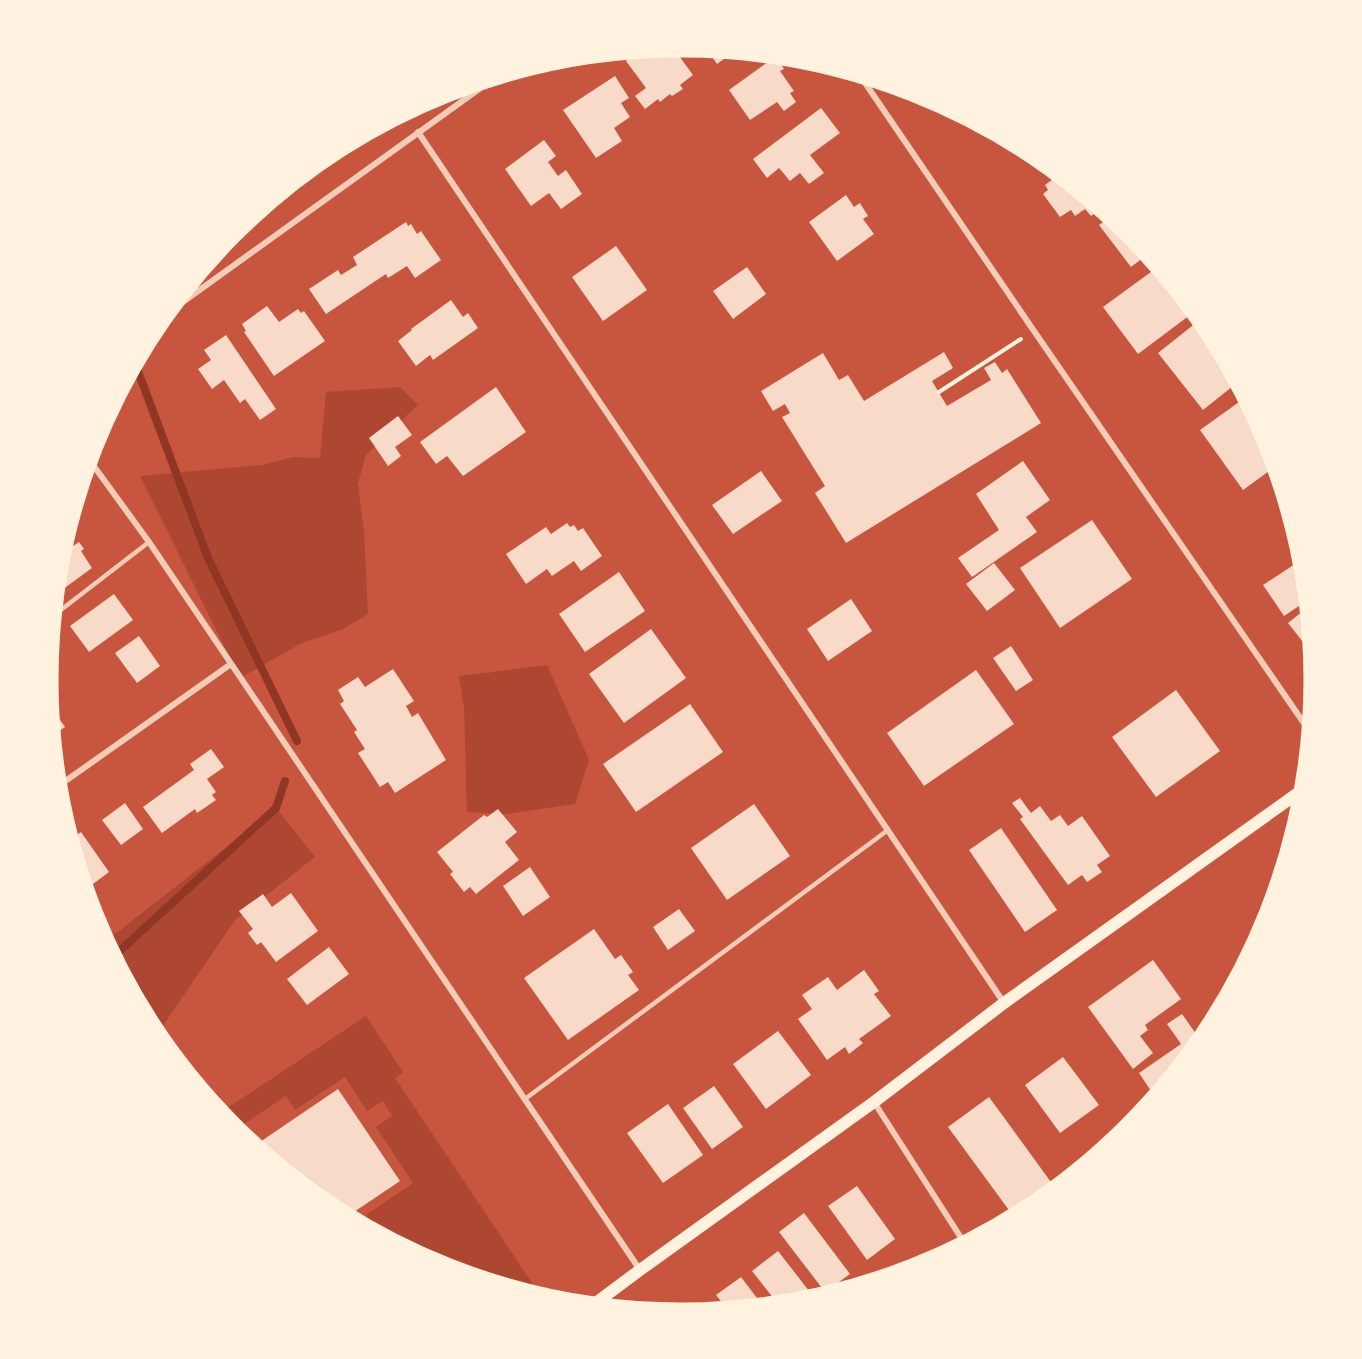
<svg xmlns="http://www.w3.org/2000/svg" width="1362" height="1359" font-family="Figtree,sans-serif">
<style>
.green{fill:#ae4732}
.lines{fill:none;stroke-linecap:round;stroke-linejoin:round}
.stream{stroke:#8f3625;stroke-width:8}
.building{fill:#f7dbc8}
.path{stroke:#fff3e0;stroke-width:4}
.service{stroke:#f1ccb7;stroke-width:4.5}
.minor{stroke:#f1ccb7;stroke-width:6}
.secondary{stroke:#fff3e0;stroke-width:12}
.rim{fill:none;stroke:#fff3e0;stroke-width:3}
</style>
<rect width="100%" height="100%" fill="#c8553d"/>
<!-- green -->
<path class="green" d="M400,387L418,405L366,455L358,483L364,531L368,614L343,629L300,644L240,678L140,476L262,465L293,457L320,458L326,392Z
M547,665L589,760L575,804L506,814L467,812L464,708L459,676Z
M276,808L315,857L235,920L156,1036L105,942Z
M366,1016L403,1072L395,1078L532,1283L521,1291L438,1266L377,1233L366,1215L413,1183L376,1127L392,1116L383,1101L367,1111L345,1077L295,1110L286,1096L235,1130L220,1113Z"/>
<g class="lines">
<!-- stream -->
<path class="stream" d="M138,358L136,366L208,558L297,741
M113,957L276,808L285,781"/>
</g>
<!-- building -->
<path class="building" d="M672,46L693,75L680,85L683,89L672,96L670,94L660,102L658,99L645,109L635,96L646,88L626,61L640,50L639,49Z
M705,47L713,48L736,50L717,64Z
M772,59L775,63L779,61L784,69L780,71L794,91L790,93L796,102L784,111L777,102L750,120L729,90Z
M615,76L629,98L621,103L630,117L614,128L622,141L596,158L563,110Z
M821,108L840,133L810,155L824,173L809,184L800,173L790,181L779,168L767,178L753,159Z
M544,140L556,156L548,162L558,176L566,170L582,194L561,209L549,193L531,206L505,169Z
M1060,174L1102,208L1091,216L1085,209L1075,216L1071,210L1060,217L1043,194L1048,190L1045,185Z
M846,195L854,207L860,203L868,216L863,219L874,234L837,261L809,222Z
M1112,216L1130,231L1148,254L1131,267L1099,225Z
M406,222L408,226L411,224L417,234L421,231L441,260L415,278L407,266L388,278L386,274L326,314L309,289L338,270L341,275L357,265L353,257Z
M616,246L647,290L603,321L572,277Z
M747,267L766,294L733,319L713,291Z
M1155,269L1190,315L1138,354L1103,307Z
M451,300L463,317L468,313L478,328L433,360L430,355L416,366L398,341L412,330L411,329Z
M267,306L279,322L298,309L301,313L304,311L325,341L274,376L244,332L246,331L242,324Z
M1197,322L1225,358L1238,382L1203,410L1158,353Z
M226,335L276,409L260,420L245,399L240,403L224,380L212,389L198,369L211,360L204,350Z
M944,352L953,368L932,381L947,406L991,380L984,368L995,362L1002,373L1007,369L1041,423L846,543L815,493L825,486L782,417L790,413L785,404L773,411L761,391L823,353L839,380L848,375L864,401Z
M496,387L526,432L463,476L447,456L436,464L420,442Z
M1246,397L1267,437L1276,466L1243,490L1200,430Z
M398,416L412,435L395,447L401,456L388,466L369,438Z
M1023,461L1050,500L1026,517L1037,532L972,577L958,558L999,530L976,494Z
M761,471L782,501L733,534L712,505Z
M1092,520L1132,579L1060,628L1020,568Z
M567,523L570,527L574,525L578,531L583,528L602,556L581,571L574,561L552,576L547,569L526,584L506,554L546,527L551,534Z
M79,542L84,549L81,551L92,568L55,595L60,550L63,553Z
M1304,558L1308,600L1284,616L1263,585Z
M994,563L1015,590L987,611L966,584Z
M619,572L645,611L585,652L559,614Z
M114,594L133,620L89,652L70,626Z
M851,599L872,631L828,661L807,629Z
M1308,607L1312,649L1310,651L1288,623Z
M651,629L686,678L624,723L589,674Z
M139,636L160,666L137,683L115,653Z
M1011,646L1033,680L1016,691L993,658Z
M393,669L414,701L406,706L412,717L418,713L446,760L395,793L388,782L380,787L358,753L365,749L354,732L357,730L340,704L344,701L338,690L358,677L365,687Z
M976,670L1014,724L924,786L887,733Z
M1176,690L1220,751L1156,797L1112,737Z
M49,704L65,727L52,736L49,708Z
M690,704L723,752L636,812L603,764Z
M211,749L224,767L207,779L216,792L212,795L216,800L197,813L195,809L162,833L143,807L194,770L190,764Z
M1020,798L1031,813L1040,806L1051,821L1060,815L1068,826L1082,816L1110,856L1097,865L1102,872L1087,882L1082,875L1068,885L1020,819L1023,817L1012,803Z
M125,803L143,829L121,845L102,820Z
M754,804L790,856L727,900L691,848Z
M498,809L517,832L505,842L519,860L476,894L470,887L464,892L450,874L453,872L437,852L484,815L487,817Z
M1001,828L1057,910L1025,932L969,850Z
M81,832L109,872L85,890L70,840Z
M530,867L550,897L523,916L503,886Z
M291,893L318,931L276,962L261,942L257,945L248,933L253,929L239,911L263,894L272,907Z
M679,909L695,931L668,950L653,927Z
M594,929L615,959L621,955L633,972L628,975L639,990L568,1040L524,978Z
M329,947L349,974L307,1005L287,979Z
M1153,960L1181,999L1145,1025L1148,1030L1140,1036L1153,1053L1133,1069L1088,1007Z
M864,970L879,991L874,994L891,1016L859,1039L863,1043L849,1054L845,1047L827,1060L798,1019L812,1009L802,995L828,977L837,990Z
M1182,1014L1201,1041L1155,1097L1139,1073L1181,1044L1167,1024Z
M778,1031L811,1075L766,1109L733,1064Z
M1063,1057L1099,1105L1060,1133L1025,1085Z
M714,1086L743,1127L712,1149L683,1108Z
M338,1089L400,1181L354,1212L363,1226L328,1207L254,1146Z
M989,1097L1056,1189L1033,1207L1014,1217L948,1127Z
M668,1104L703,1155L663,1183L627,1133Z
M1132,1121L1133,1124L1129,1128L1109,1145L1104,1138Z
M857,1186L895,1239L867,1260L828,1206Z
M804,1213L850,1274L825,1292L779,1232Z
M778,1251L813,1296L806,1302L778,1304L752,1271Z
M741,1277L763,1306L727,1309L716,1295Z"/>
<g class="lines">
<!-- path -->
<path class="path" d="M939,392L1021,339"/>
<!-- service -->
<path class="service" d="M53,616L149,542
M525,1099L888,830"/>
<!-- minor -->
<path class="minor" d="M859,74L1034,331L1310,732
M418,132L1004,1003
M162,317L500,74
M88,458L149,542L640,1270
M57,787L231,664
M874,1102L965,1244"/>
<!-- secondary -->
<path class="secondary" d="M593,1305L640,1270L874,1102L1004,1003L1305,788"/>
</g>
<!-- crop -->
<path d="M0 0H1362V1359H0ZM57 680a624 624 0 1 1 1248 0a624 624 0 1 1-1248 0Z" fill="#fff3e0" fill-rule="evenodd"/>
<path class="rim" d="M57 680a624 624 0 1 1 1248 0a624 624 0 1 1-1248 0Z"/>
</svg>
